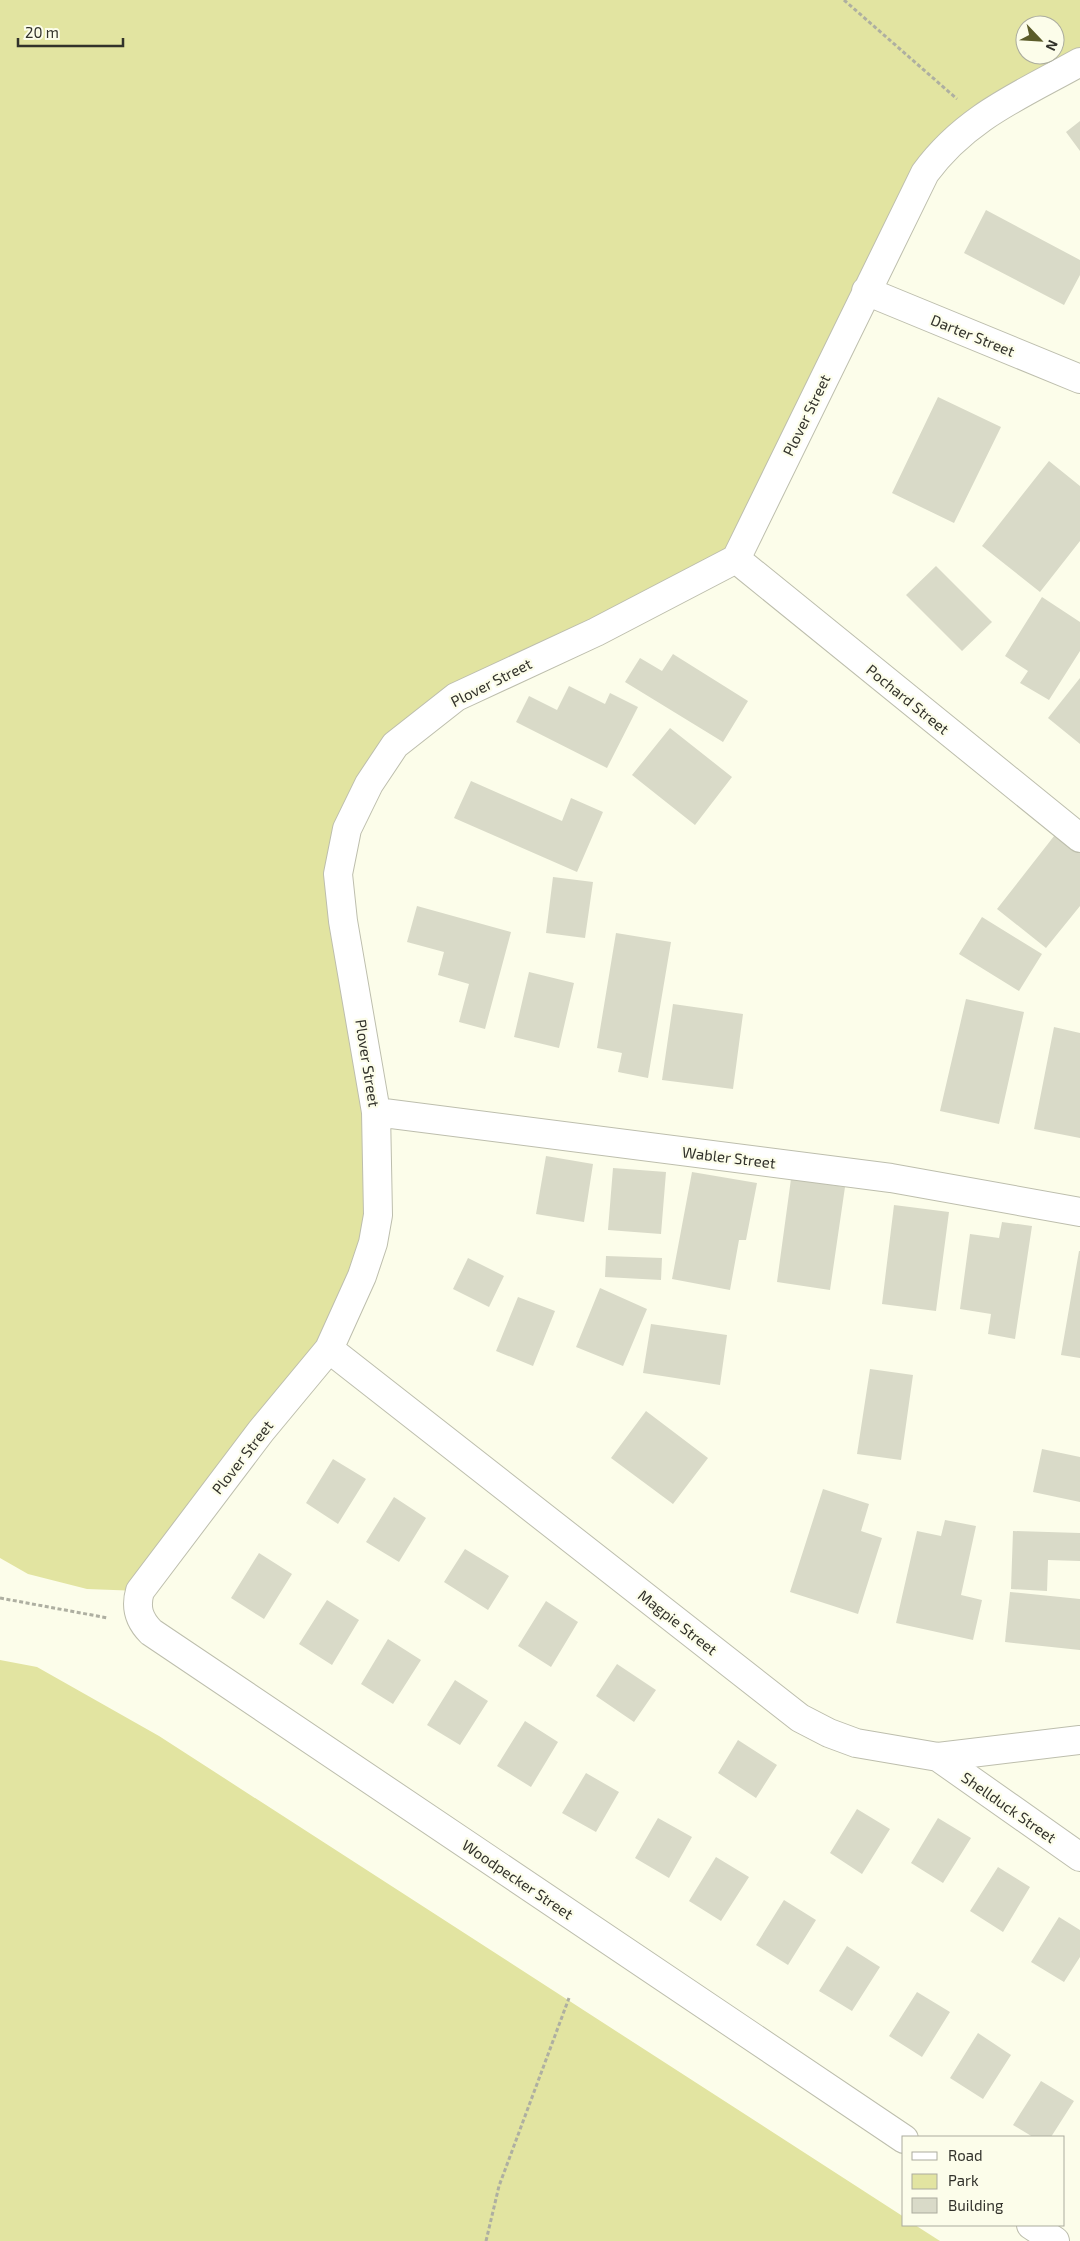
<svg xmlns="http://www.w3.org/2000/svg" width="1080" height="2241" font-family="'Exo 2',sans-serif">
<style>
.green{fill:#e2e4a1;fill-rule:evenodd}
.building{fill:#d9dac8}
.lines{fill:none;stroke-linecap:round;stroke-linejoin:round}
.minor-casing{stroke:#bdbead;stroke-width:30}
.path{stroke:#aeafa1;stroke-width:3;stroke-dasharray:4 2.5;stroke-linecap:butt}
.minor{stroke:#fff;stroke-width:28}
.labels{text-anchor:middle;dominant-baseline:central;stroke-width:4.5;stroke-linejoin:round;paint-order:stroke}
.street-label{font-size:15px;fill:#32322b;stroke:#fcfdea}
</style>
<rect width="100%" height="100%" fill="#fcfdea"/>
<!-- green -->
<path class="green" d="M0,0H1080V62L957,135L736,559L395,745L347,829L378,1215L329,1349L140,1591L87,1589L28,1574L0,1558ZM1025,25H1055V55H1025Z
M0,1660L37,1667L159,1736L904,2217V2225H915L940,2241H0Z"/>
<!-- building -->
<path class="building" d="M1080,121V151L1066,132Z
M986,210L1080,260V275L1064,305L964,253Z
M938,397L1001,427L954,523L892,493Z
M1049,461L1080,486V541L1040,592L982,546Z
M936,566L992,622L962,651L906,595Z
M1042,597L1080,622V651L1049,700L1020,683L1028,671L1005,656Z
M673,654L748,701L723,742L625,682L640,658L662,671Z
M1080,678V744L1048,718Z
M569,686L605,704L610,693L638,707L607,768L516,722L529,696L557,710Z
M670,728L732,777L695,825L632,775Z
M471,781L562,821L571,798L603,812L577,872L454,818Z
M1058,831L1080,848V906L1046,948L997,909Z
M553,877L593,882L585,938L546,933Z
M417,906L511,932L485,1029L459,1022L469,984L438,975L444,952L407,942Z
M982,917L1042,954L1019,991L959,954Z
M616,933L671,942L648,1078L618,1072L622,1053L597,1048Z
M529,972L574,983L559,1048L514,1037Z
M966,999L1024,1012L999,1124L940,1111Z
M673,1004L743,1014L733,1089L662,1080Z
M1054,1027L1080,1033V1138L1034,1129Z
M546,1156L593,1164L584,1222L536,1214Z
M613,1168L666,1172L661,1234L608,1230Z
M692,1172L757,1183L746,1240H739L730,1290L672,1279Z
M791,1179L845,1187L830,1290L777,1282Z
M894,1205L949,1212L936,1311L882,1304Z
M1002,1222L1032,1226L1015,1339L988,1334L991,1314L960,1309L970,1234L999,1238Z
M1079,1251H1080V1358L1061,1355Z
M606,1256L662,1258L661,1280L605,1277Z
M468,1258L504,1276L489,1307L453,1289Z
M600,1288L647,1309L623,1366L576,1347Z
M518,1297L555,1311L533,1366L496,1351Z
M651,1324L727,1335L720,1385L643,1373Z
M870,1369L913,1375L901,1460L857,1454Z
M646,1411L708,1458L673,1504L611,1458Z
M1042,1449L1080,1457V1502L1033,1492Z
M333,1459L366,1479L338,1524L306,1503Z
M823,1489L869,1504L861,1531L882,1538L858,1614L790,1592Z
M394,1497L426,1518L399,1562L366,1542Z
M945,1520L976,1526L961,1595L982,1600L973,1640L896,1623L917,1531L941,1536Z
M1013,1531L1080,1533V1561L1048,1560L1047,1591L1011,1589Z
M465,1549L509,1576L488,1610L444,1582Z
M259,1553L292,1574L264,1619L231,1598Z
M1010,1592L1080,1599V1650L1005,1642Z
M327,1600L359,1620L332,1665L299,1644Z
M546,1601L578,1622L551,1667L518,1646Z
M388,1639L421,1660L393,1704L361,1684Z
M617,1664L656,1690L634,1722L596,1696Z
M455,1680L488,1701L460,1745L427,1725Z
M525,1721L558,1742L531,1787L497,1766Z
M738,1740L777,1765L756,1798L718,1773Z
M586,1773L619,1792L596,1832L562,1813Z
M857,1809L890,1829L862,1874L830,1853Z
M658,1818L692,1837L669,1878L635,1858Z
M938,1818L971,1838L943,1883L911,1863Z
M716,1857L749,1877L721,1921L689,1901Z
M998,1867L1030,1887L1003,1932L970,1911Z
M784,1900L816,1920L788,1965L756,1945Z
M1059,1917L1080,1930V1957L1064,1982L1031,1962Z
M847,1946L880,1967L852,2011L819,1991Z
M917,1992L950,2012L922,2057L889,2036Z
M978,2033L1011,2055L983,2099L950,2078Z
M1041,2081L1074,2101L1051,2137H1033L1013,2125Z"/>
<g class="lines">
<defs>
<path id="minor" d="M866,291L1080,379
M736,559L1080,838
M376,1112L891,1178L1080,1212
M329,1349L800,1718L829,1733L856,1743L938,1757L1080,1740
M938,1757L1080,1857
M904,2139L151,1632C139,1620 135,1608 140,1591L261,1431L329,1349L362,1276L373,1243L378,1215L376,1112L343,921L338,874L347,829L369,784L395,745L456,697L596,632L736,559L925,173C966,117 1021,95 1080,62
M1031,2225L1055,2241"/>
</defs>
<!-- minor casing -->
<use href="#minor" class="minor-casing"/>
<!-- path -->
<path class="path" d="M844,0L957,99
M0,1598L108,1618
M486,2241L499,2186L569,1998"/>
<!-- minor -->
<use href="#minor" class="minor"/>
</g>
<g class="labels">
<!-- street labels -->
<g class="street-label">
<text transform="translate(973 335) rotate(22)">Darter Street</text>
<text transform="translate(806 415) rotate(-64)">Plover Street</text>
<text transform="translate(491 682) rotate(-27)">Plover Street</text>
<text transform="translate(908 699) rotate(39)">Pochard Street</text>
<text transform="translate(368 1063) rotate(81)">Plover Street</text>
<text transform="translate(729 1157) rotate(7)">Wabler Street</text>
<text transform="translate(242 1457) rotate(-52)">Plover Street</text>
<text transform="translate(678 1622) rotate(38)">Magpie Street</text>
<text transform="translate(1009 1807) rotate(35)">Shellduck Street</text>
<text transform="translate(518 1879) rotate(34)">Woodpecker Street</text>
</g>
</g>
<!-- legend -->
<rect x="902" y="2136" width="162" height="90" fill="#fcfdea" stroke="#abac9e"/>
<rect x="912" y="2152" width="25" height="8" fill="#ffffff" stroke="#abac9e"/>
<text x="948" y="2161" font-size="15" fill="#32322b">Road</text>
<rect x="912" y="2174" width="25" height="15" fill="#e2e4a1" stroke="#abac9e"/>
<text x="948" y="2186" font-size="15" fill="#32322b">Park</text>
<rect x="912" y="2198" width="25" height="15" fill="#d9dac8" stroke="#abac9e"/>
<text x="948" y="2211" font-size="15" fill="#32322b">Building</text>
<!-- north arrow -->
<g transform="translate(1040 40) rotate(115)"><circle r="24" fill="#fcfdea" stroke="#abac9e"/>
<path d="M0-4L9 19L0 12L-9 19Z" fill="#5b5c29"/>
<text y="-8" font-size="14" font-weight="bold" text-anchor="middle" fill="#32322b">N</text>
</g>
<!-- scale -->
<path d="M18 38v8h105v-8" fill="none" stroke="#32322b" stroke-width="2.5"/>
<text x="25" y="38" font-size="15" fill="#32322b" stroke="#fcfdea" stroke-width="4" paint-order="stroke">20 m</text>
</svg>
